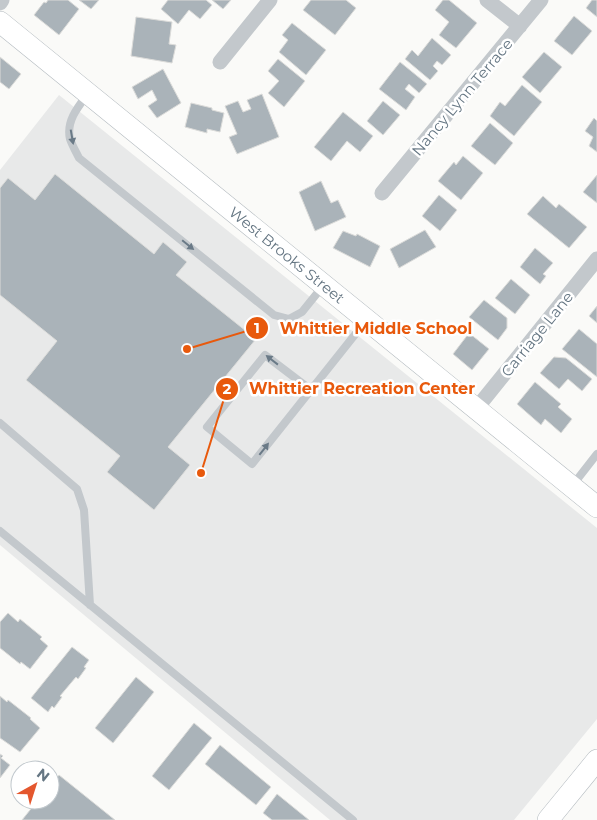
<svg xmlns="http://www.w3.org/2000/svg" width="597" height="820" font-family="Montserrat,sans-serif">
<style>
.built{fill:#e8e9e9}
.building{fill:#aab3b9;stroke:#dcdcda}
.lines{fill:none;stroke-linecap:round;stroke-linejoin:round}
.secondary-casing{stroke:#b3babf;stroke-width:22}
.lane{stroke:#c3c8cc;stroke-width:8}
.street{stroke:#c3c8cc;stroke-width:15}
.secondary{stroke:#fff;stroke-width:21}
.oneway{fill:#6a7a87}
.labels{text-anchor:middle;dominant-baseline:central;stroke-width:5;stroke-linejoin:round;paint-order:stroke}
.street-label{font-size:15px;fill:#657683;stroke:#fff}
.leader{fill:none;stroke:#e8590c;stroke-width:2}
.callout-dot{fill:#e8590c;stroke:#fff;stroke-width:2}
.mark-label{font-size:15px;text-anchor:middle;font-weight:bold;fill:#fff}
.callout-label{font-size:16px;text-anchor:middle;font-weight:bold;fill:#e8590c;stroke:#fff;stroke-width:5;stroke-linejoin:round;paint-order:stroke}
</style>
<rect width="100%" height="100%" fill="#fafaf8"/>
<!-- built -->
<path class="built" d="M59,95L597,528V719L514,820H330L0,545V170Z"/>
<!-- building -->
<path class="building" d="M48,0H68L79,9L59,35L34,15L44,2L46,3Z
M79,0H99L91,9Z
M168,0H206L212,5L200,19L189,10L178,24L161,9Z
M212,0H231L223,9Z
M311,0H346L356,8L335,35L303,10Z
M443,0H449L477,23L456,48L439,35L449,22L435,10Z
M592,0H597V17L586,8Z
M574,16L592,31L572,55L554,41Z
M136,17L172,22L169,44L176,45L172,63L131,56Z
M292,23L326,50L306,75L279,52L288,40L282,35Z
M432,38L451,55L442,65L437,61L433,66L438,71L430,80L405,59L412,50L418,56Z
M544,52L562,67L540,93L522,77Z
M0,57L21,74L9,89L0,82Z
M278,59L305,81L284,107L268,93L279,81L268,71Z
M400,62L427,84L419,93L409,84L405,89L415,97L406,110L379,89Z
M163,69L181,103L157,118L148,106L157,100L152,90L138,99L132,87Z
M522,85L542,102L514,136L490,116L500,102L505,106Z
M262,94L279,137L237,154L229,137L237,134L225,106L238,101L243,112L251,109L247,100Z
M383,101L400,115L383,135L367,121Z
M191,103L212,108V110L224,113L220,132L207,129V133L185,127Z
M343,112L373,136L360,152L347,141L331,161L314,147Z
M594,118L597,121V152L589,146L593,137L585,131Z
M490,123L513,143L495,165L471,146Z
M463,156L483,173L461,200L438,181L454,162L456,165Z
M55,174L154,254L163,242L187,262L176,275L256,339L168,447L190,465L154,510L107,472L120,456L26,380L57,341L0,295V188L8,178L35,200Z
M597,175V203L583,192Z
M321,181L331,203L338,200L346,217L315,231L299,192Z
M439,195L457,210L440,231L422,216Z
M543,196L556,208L559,204L587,227L569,248L527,214Z
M425,230L436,247L399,268L390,249Z
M343,231L356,236L357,234L380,246L370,267L333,248Z
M535,248L553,263L543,274L546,276L540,284L520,267Z
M511,279L530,295L515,314L495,298Z
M484,300L507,318V328L498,340L469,317Z
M597,306V323L589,316Z
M579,329L597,344V377L562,349Z
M469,333L489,349L472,370L453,354Z
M554,357L566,358L592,379L582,391L568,379L559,389L540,373Z
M535,382L561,404L558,407L572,419L561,433L545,419L541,425L517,404Z
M8,613L18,622L20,619L42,637L40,639L48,646L30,669L21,662L20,664L0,648V622Z
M72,647L89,660L84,667L86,668L78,679L76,677L60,696L62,697L54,708L52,706L48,712L31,698Z
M136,677L154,692L113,743L95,728Z
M0,696L7,702L8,700L31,718L30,719L40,728L20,752L0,738Z
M194,723L212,738L169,790L152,776Z
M220,745L271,787L256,805L205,764Z
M0,754L3,756L1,758L10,765L0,778Z
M59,775L115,820H22L38,800H50V786Z
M277,794L309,820H272L263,813Z"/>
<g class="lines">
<defs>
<path id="secondary" d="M0,22L597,507
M548,820L597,760"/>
</defs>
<!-- secondary casing -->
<use href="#secondary" class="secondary-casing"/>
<!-- lane -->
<path class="lane" d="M87,95C77,108 66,122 70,139C72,145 76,152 79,158L274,315L289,319L302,312L323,286
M311,390L265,355L207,427L252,464L365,322
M0,423L77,489L84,510L90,605
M572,486L597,454
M0,531L353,820"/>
<!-- street -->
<path class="street" d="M487,0L520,26
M0,3L2,0
M220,62L270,0
M382,193L541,0
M476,409L597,259"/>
<!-- secondary -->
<use href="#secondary" class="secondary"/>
</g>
<!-- one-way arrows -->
<defs><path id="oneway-solid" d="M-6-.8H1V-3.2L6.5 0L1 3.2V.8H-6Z" transform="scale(1.25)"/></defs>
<g class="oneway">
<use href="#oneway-solid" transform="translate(72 137) rotate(80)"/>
<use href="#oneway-solid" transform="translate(188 245) rotate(39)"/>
<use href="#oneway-solid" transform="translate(272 360) rotate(-142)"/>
<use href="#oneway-solid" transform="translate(264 449) rotate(-52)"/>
</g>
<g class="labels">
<!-- street labels -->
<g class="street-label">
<text transform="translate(462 97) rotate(-50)">Nancy Lynn Terrace</text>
<text transform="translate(287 255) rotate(39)">West Brooks Street</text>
<text transform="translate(537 334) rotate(-51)">Carriage Lane</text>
</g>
</g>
<!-- callouts -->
<path class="leader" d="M187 349L257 328M201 473L227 389"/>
<g class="callout-dot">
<circle cx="187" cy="349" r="5"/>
<circle cx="201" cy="473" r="5"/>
<circle cx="257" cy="328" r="12"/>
<circle cx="227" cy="389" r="12"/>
</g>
<g class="mark-label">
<text x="257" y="333">1</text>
<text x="227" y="394">2</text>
</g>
<g class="callout-label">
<text x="376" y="334">Whittier Middle School</text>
<text x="362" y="394">Whittier Recreation Center</text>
</g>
<!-- north arrow -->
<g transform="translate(35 785) rotate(39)"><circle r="24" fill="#ffffff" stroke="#c1c8cd"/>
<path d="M0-4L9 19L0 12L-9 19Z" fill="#e4572e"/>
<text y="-8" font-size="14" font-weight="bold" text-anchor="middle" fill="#657683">N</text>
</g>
</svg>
